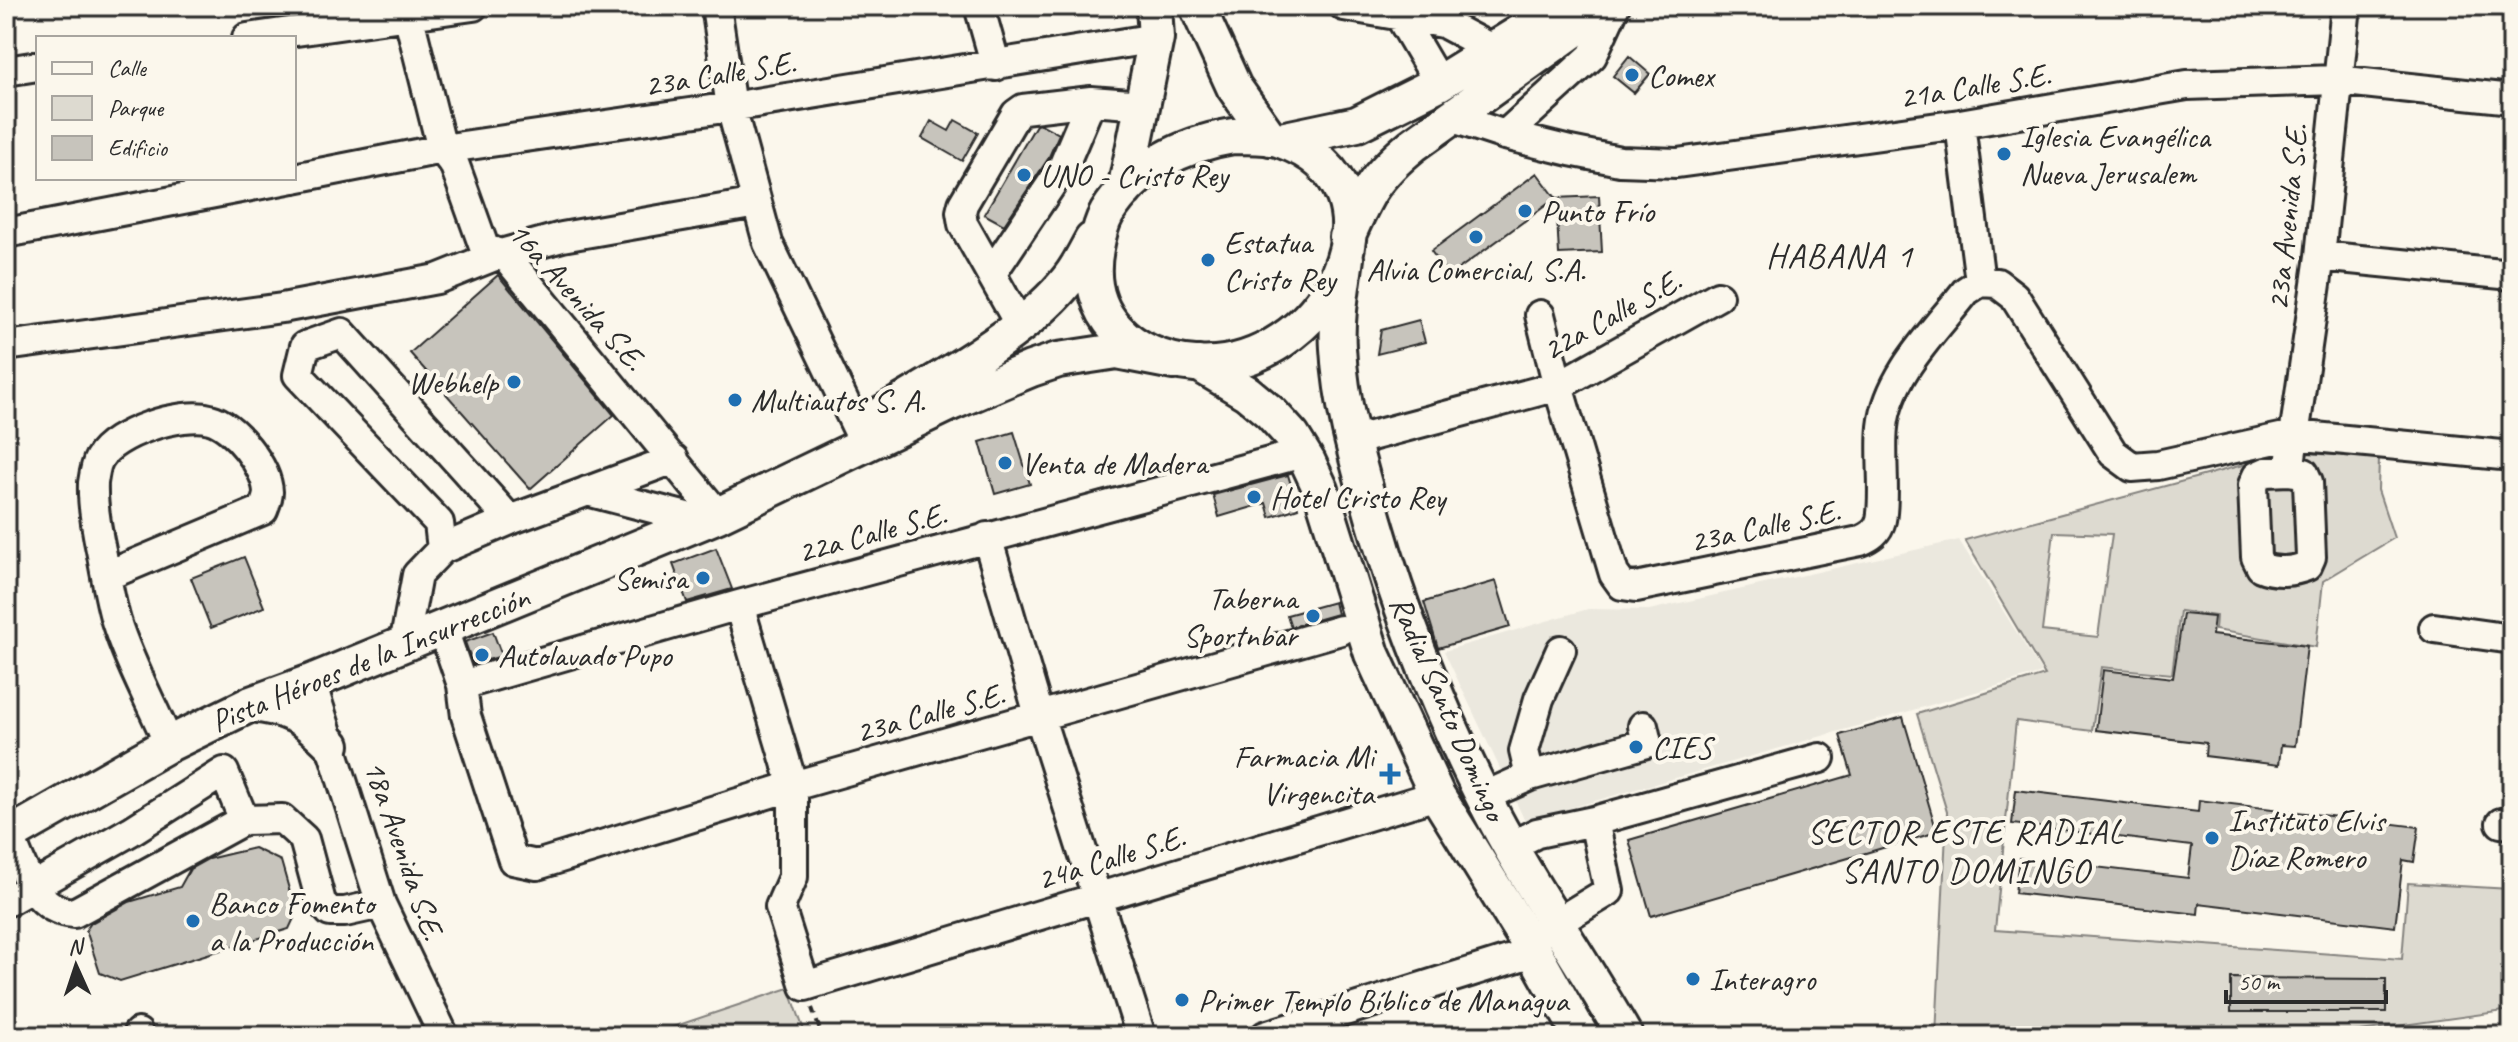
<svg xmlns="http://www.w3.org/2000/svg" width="2518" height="1042" font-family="Caveat,sans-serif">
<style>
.built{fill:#ebe8de}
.green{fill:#dddad0;stroke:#84827e;stroke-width:2;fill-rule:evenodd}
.building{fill:#c7c4bc;stroke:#2b2b2b;stroke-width:2}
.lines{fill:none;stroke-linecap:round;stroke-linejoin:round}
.minor-casing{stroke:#2b2b2b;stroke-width:34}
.major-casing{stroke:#2b2b2b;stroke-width:40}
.path{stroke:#2b2b2b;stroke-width:4;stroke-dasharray:8 6;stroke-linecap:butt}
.minor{stroke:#fbf7ec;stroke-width:28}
.major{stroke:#fbf7ec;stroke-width:34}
.poi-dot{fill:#1f6fb2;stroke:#fbf7ec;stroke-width:3}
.labels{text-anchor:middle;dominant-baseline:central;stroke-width:8;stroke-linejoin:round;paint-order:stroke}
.street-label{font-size:32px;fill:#2b2b2b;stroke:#fbf7ec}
.poi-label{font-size:32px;fill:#2b2b2b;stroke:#fbf7ec;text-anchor:start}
.neighbourhood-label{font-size:34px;letter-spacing:2px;fill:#2b2b2b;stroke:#fbf7ec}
</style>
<rect width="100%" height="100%" fill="#fbf7ec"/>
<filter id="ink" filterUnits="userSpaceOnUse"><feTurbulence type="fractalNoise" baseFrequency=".0125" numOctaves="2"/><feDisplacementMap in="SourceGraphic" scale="16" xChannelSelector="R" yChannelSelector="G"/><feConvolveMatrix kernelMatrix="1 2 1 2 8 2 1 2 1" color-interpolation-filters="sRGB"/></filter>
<g filter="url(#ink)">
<!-- built -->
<path class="built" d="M1959,540L2042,673L1525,821L1444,651L1588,609L1649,610Z"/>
<!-- green -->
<path class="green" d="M2291,452L2379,458L2378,490L2394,538L2323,581L2316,647L2215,630L2216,616L2180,611L2172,674L2101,667L2092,731L2016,721L1995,930L2402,959L2408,883L2510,889L2512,896V1010L2324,1036H1936L1947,812L1917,714L2045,675L1965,540ZM2054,532L2112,534L2098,637L2042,631Z
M789,988L806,1036H646Z"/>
<!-- building -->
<path class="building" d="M1629,56L1650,74L1634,93L1613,76Z
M955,120L978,133L962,161L922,138L931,121L949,131Z
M1041,124L1059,134L1048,159L1004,225L984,214L1036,125Z
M1537,173L1556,198L1599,196L1602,252L1559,254L1556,198L1449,276L1431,251Z
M498,275L614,415L530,489L410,353Z
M1419,320L1425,342L1377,354L1381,330Z
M1014,432L1030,484L995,494L980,442Z
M1288,475L1298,508L1270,517L1266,503L1219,517L1213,495Z
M716,548L732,589L687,602L673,564Z
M244,557L264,607L211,628L191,578Z
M1496,581L1510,627L1438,648L1424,602Z
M1334,602L1337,614L1291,627L1287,615Z
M2183,614L2214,617L2212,635L2307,646L2295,746L2281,745L2279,765L2205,756L2206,743L2096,730L2103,670L2173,678Z
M493,632L502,656L473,664L465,642Z
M1903,717L1937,832L1651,916L1629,840L1852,775L1840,735Z
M2016,790L2198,812L2199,800L2419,827L2414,862L2403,860L2395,927L2199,903L2198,914L2015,893L2019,858L2188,878L2192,846L2012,824Z
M254,848L281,861L296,914L289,929L120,981L100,973L86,930L91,923L129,902L180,887L190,869L208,859Z
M2231,978L2386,979V1012H2231Z"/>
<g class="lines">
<defs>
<path id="minor" d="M406,6L442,149L455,166L484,247L508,259L718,515
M716,6L731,107L768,243L857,428
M979,6L996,66
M1344,6L1443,23L1494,50
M1399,15L1439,83
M247,38L473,6
M6,71L38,66
M1453,118L1505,135L1570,151L1620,161L1677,163L1960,124L2187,85L2336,80L2512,99
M1960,124L1980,282
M1505,135L1592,56L1615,6
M294,178L442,149L731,107L1156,38
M6,233L293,178
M2320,256L2512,275
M992,273L1063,167L1091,101
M1980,282L1997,283L2014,296L2113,453L2132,467L2158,465L2294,435L2512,456
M1540,315L1558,386L1614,574L1622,585L1636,587L1860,541C1870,537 1878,532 1881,520C1886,496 1880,454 1883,427C1888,375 1935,331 1966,291L1980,282
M1020,325L963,224L961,212L963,204L1016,114L1023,109L1091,101L1143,105
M6,346L282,308L437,279L497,255L562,237L757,203
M1352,441L1558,386L1718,296
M2289,471L2320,256L2346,6
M2289,471L2304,473L2308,482L2311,557L2307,566C2293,572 2275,573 2261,567L2256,557L2253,485L2257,476L2266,472Z
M587,491L702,521
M987,537L1040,718L1141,1036
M442,549L439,523L298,375L305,346L342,333L510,520
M106,576L263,510C265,505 268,498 268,492C267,467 234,425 210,419C182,411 113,433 99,459C96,464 94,476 93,483C92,506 97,532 102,555C106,577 110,600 116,621C129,663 152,704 169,744
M739,605L793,786V877L780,907L805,986L1437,795
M2434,628L2512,639
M443,629L462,685L466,716L513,860L537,865L793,786L1341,630
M404,645L417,575L442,549L510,520L674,459
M311,682L381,904L444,1036
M462,685L739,605L1303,453
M1530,776L1524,751L1539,699L1561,650
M1483,797L1530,776L1647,743L1643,726
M2501,823L2512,824
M9,834C22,866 34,911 74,913L244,820L282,819L304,839L321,902L330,912H345L381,904
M1511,846L1537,833L1594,821L1820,758
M6,902L131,831L224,772L244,820
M1558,922L1609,891L1594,821
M138,1033L139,1036
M1265,1036L1534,952"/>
<path id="major" d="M1197,6L1234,87L1270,138
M1233,136C1248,137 1266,135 1281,140C1420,189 1323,374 1195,364C1131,359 1083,315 1096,248C1098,237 1101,223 1107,213C1134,169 1183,144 1233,136Z
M1281,140L1357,124L1439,83L1563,6
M1125,190L1156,38L1154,6
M1347,237C1367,192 1374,177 1413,145L1607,6
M1346,258C1342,288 1336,318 1338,348C1341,407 1358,463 1374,520C1402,617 1437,705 1483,796C1524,878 1579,956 1625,1036
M1199,364L1247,393L1271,413L1292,436L1308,462L1321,490L1372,654L1437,795L1534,952L1581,1036
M873,419C933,383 1033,330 1073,273C1080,263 1086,251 1092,240
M251,704C291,708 304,717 332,745
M6,837L169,744L251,704L311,682L718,515L953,402L1031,369L1058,360L1117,351L1174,362"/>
</defs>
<!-- minor casing -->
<use href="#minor" class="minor-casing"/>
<!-- major casing -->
<use href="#major" class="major-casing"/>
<!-- path -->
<path class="path" d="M812,1008L822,1036"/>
<!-- minor -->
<use href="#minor" class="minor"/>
<!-- major -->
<use href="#major" class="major"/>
</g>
</g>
<!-- markers -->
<g class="poi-dot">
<circle cx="1632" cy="75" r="8"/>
<circle cx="2004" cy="154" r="8"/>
<circle cx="1024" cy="175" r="8"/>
<circle cx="1525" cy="211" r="8"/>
<circle cx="1476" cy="237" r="8"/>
<circle cx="1208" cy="260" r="8"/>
<circle cx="514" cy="382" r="8"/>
<circle cx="735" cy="400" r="8"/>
<circle cx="1005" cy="463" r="8"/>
<circle cx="1254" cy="497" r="8"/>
<circle cx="703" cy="578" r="8"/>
<circle cx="1313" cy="616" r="8"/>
<circle cx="482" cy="655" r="8"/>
<circle cx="1636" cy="747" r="8"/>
<path d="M1386 762h8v8h8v8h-8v8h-8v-8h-8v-8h8z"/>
<circle cx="2212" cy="838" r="8"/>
<circle cx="193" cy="921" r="8"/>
<circle cx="1693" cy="979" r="8"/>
<circle cx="1182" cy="1000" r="8"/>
</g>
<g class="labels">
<!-- street labels -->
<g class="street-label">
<text transform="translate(720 74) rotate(-9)">23a Calle S.E.</text>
<text transform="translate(1975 86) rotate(-9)">21a Calle S.E.</text>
<text transform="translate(2287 217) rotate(-84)">23a Avenida S.E.</text>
<text transform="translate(577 296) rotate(48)">16a Avenida S.E.</text>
<text transform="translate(1612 315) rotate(-29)">22a Calle S.E.</text>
<text transform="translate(1765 526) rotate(-12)">23a Calle S.E.</text>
<text transform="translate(872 533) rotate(-15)">22a Calle S.E.</text>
<text transform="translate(370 659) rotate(-22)">Pista Héroes de la Insurrección</text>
<text transform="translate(1448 708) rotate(66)">Radial Santo Domingo</text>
<text transform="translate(930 713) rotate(-15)">23a Calle S.E.</text>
<text transform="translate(404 850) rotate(71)">18a Avenida S.E.</text>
<text transform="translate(1111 858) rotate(-17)">24a Calle S.E.</text>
</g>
<!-- poi labels -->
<g class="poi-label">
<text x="1648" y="75">Comex</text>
<text x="2020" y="136">Iglesia Evangélica<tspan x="2020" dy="37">Nueva Jerusalem</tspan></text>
<text x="1040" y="175">UNO - Cristo Rey</text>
<text x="1541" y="211">Punto Frío</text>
<text x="1224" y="242">Estatua<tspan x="1224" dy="37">Cristo Rey</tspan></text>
<text x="1476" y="269" text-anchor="middle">Alvia Comercial, S.A.</text>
<text x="498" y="382" text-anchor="end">Webhelp</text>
<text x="751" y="400">Multiautos S. A.</text>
<text x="1021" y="463">Venta de Madera</text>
<text x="1270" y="497">Hotel Cristo Rey</text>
<text x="687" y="578" text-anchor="end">Semisa</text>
<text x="1297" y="598" text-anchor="end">Taberna<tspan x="1297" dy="37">Sportnbar</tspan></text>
<text x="498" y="655">Autolavado Pupo</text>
<text x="1652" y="747">CIES</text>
<text x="1374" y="756" text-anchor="end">Farmacia Mi<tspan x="1374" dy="37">Virgencita</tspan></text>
<text x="2228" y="820">Instituto Elvis<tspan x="2228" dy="37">Díaz Romero</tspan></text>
<text x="209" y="903">Banco Fomento<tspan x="209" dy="37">a la Producción</tspan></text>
<text x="1709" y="979">Interagro</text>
<text x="1198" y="1000">Primer Templo Bíblico de Managua</text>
</g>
<!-- neighbourhood labels -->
<g class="neighbourhood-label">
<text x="1840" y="255">HABANA 1</text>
<text x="1966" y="831">SECTOR ESTE RADIAL<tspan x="1966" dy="39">SANTO DOMINGO</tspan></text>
</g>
</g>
<!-- margin -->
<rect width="2518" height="1042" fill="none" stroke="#fbf7ec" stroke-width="32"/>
<rect x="16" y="16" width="2486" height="1010" fill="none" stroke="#2b2b2b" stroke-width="3" filter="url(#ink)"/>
<!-- legend -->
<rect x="36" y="36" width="260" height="144" fill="#fbf7ec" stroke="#a8a59f" stroke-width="2"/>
<rect x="52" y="62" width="40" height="12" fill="#fbf7ec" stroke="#a8a59f" stroke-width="2"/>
<text x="108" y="76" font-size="24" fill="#2b2b2b">Calle</text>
<rect x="52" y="96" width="40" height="24" fill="#dddad0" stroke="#a8a59f" stroke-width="2"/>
<text x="108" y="116" font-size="24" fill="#2b2b2b">Parque</text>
<rect x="52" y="136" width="40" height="24" fill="#c7c4bc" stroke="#a8a59f" stroke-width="2"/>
<text x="108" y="156" font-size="24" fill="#2b2b2b">Edificio</text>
<!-- north arrow -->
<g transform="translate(76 966) rotate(357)" stroke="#fbf7ec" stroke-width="6" paint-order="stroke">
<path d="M0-6L14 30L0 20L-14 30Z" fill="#2b2b2b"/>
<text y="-12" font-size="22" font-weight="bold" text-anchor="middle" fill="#2b2b2b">N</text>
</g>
<!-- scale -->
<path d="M2226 990v12h160v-12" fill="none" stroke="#2b2b2b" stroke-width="4"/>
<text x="2238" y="990" font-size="24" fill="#2b2b2b" stroke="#fbf7ec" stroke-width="6" paint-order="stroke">50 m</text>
</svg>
